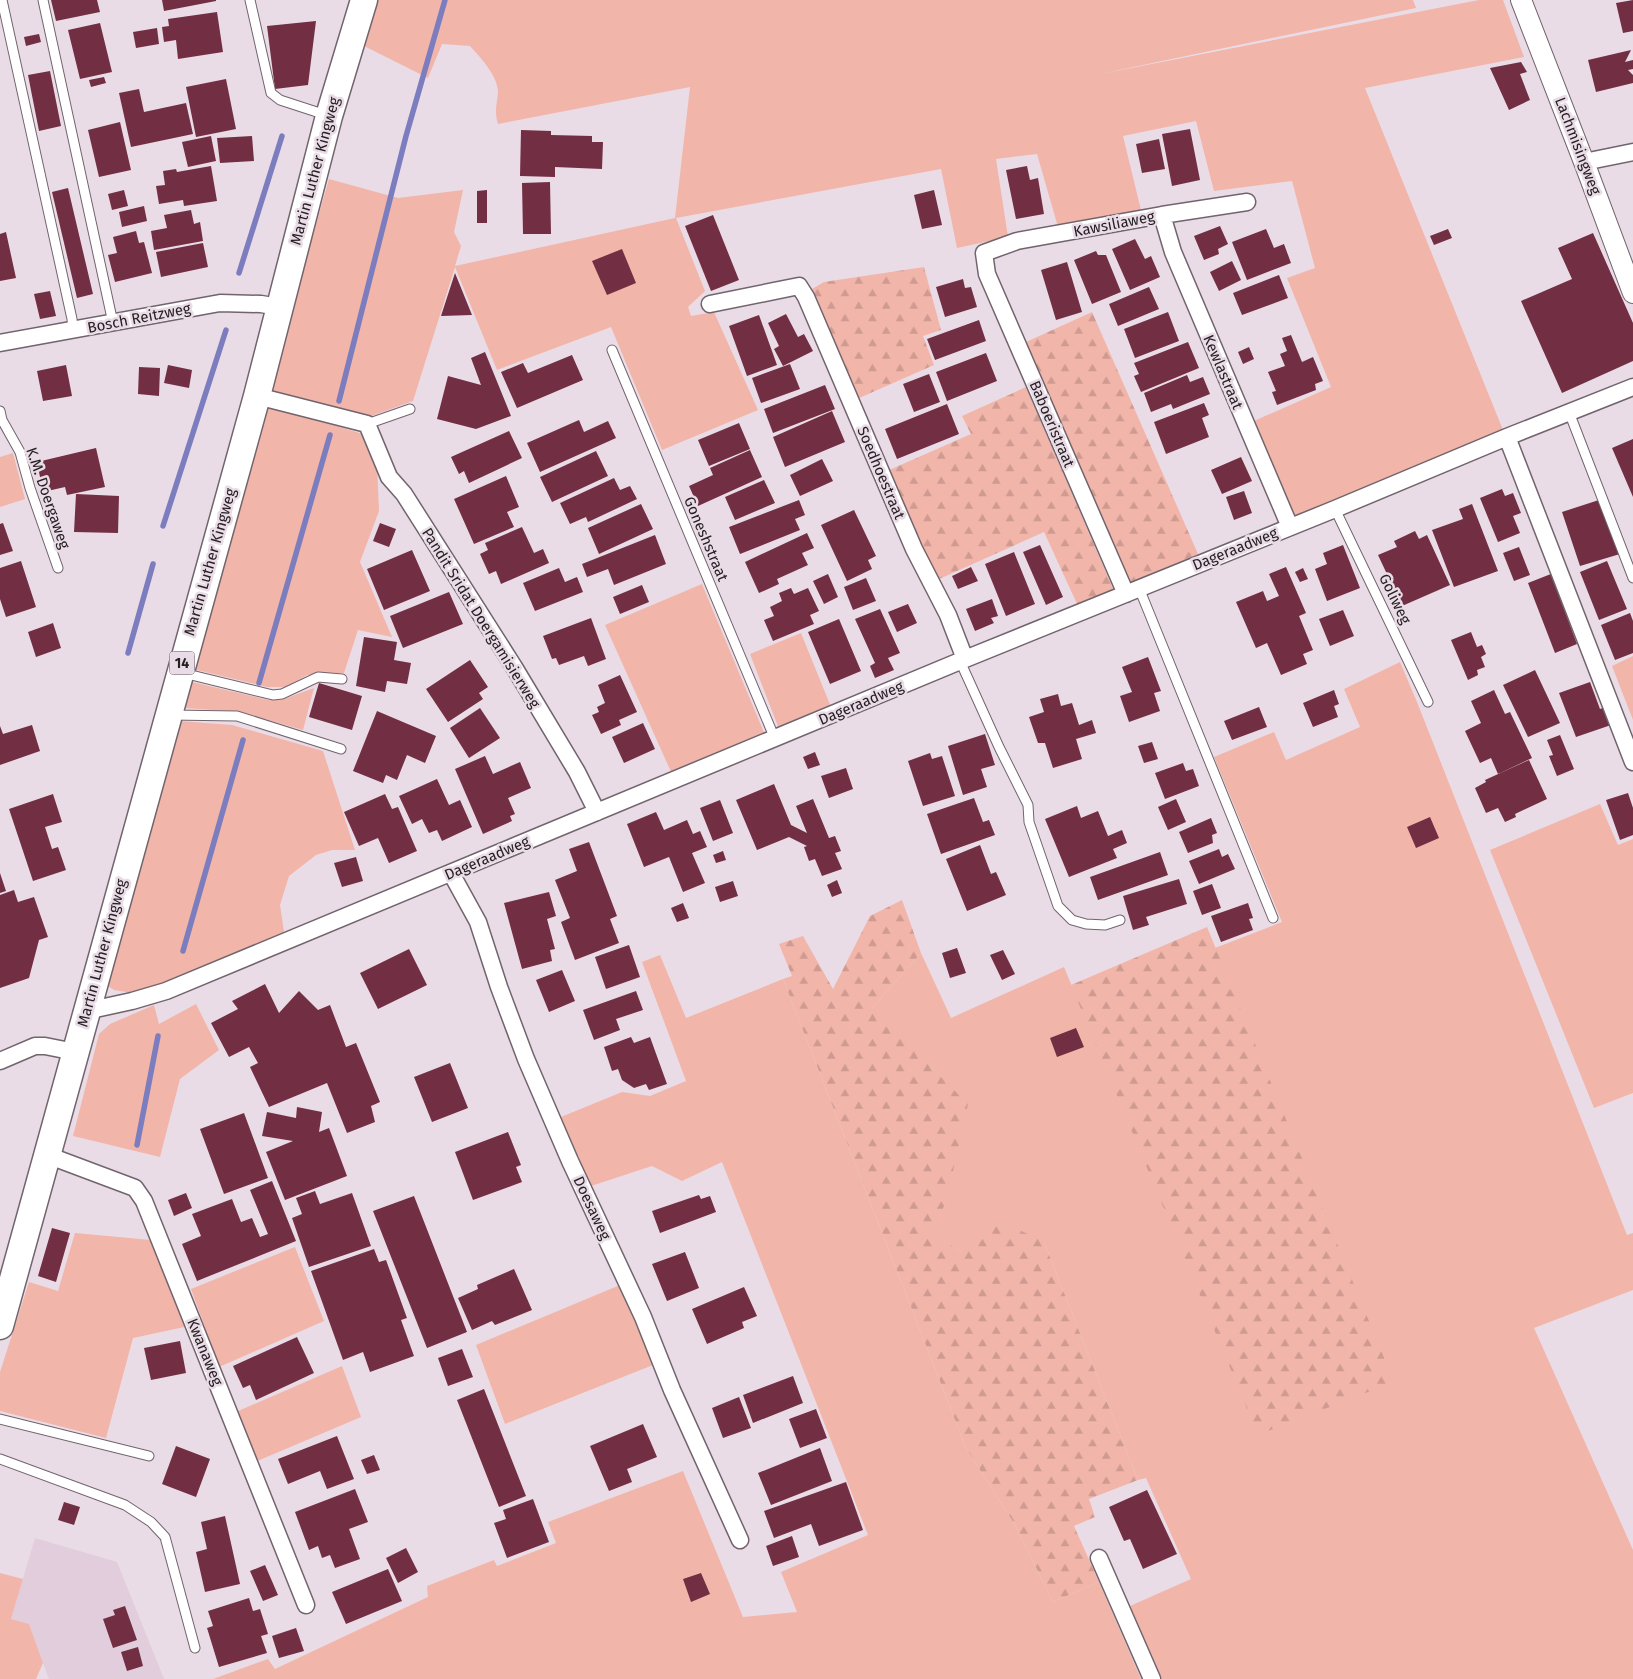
<svg xmlns="http://www.w3.org/2000/svg" width="1633" height="1679" font-family="'Fira Sans',sans-serif">
<style>
.built{fill:#e2cddc}
.grass{fill:#f2b5a9}
.forest{fill:url(#forest-firs)}
.lines{fill:none;stroke-linecap:round;stroke-linejoin:round}
.stream{stroke:#7c7dbe;stroke-width:5.5}
.building{fill:#722e42}
.service-casing{stroke:#71646d;stroke-width:11}
.minor-casing{stroke:#71646d;stroke-width:19}
.tertiary-casing{stroke:#71646d;stroke-width:22}
.primary-casing{stroke:#71646d;stroke-width:29}
.service{stroke:#fff;stroke-width:9}
.minor{stroke:#fff;stroke-width:16}
.tertiary{stroke:#fff;stroke-width:20}
.primary{stroke:#fff;stroke-width:26}
.labels{text-anchor:middle;dominant-baseline:central;stroke-width:5;stroke-linejoin:round;paint-order:stroke}
.shield{fill:#eadce6;stroke:#60585e;stroke-width:1}
.shield-label{font-size:14px;font-weight:bold;fill:#252023}
.street-label{font-size:15px;fill:#252023;stroke:#eadce6}
</style>
<defs>
<pattern id="forest-firs" width="22" height="20" patternUnits="userSpaceOnUse" patternTransform="scale(1.25)"><rect width="22" height="20" fill="#f2b5a9"/><path d="M5 1l3.5 6h-7zM16 11l3.5 6h-7z" fill="#cf9b91"/></pattern>
</defs>
<rect width="100%" height="100%" fill="#eadce6"/>
<!-- built -->
<path class="built" d="M35,1538L117,1562L164,1679H49L29,1625L11,1619Z"/>
<!-- grass -->
<path class="grass" d="M375,0H1413L1416,8L1100,74L1479,0H1503L1524,57L1365,88L1503,430L1295,516L1254,421L1331,387L1287,278L1315,268L1292,181L1214,191L1196,121L1123,136L1141,210L1058,227L1037,154L996,159L1008,237L957,248L941,169L676,218L705,291L688,307L691,316L714,312L758,410L662,450L611,327L497,370L455,267L413,401L366,418L268,391L329,179L398,198L463,190L454,232L461,246L455,266L675,218L690,87L498,124C494,110 497,106 498,92C498,76 480,57 470,46L442,44L428,78L362,45Z
M266,404L366,435L377,464L379,511L360,562L392,637L358,630L344,673L307,675L286,687H267L193,669Z
M13,453L25,499L0,507V457Z
M702,584L765,735L672,774L605,625Z
M801,633L831,707L779,729L750,654Z
M1633,656V720L1612,666Z
M1400,662L1417,702L1627,1235L1633,1233V1290L1534,1328L1633,1550V1679H1162L1130,1606L1191,1579L1146,1478L1138,1480L1044,1242L961,1252L933,1233L947,1198L872,1008L921,953L951,1018L1064,967L1258,1434L1393,1382L1215,948L1282,922L1214,757L1274,732L1286,760L1360,727L1344,689Z
M192,682L269,700L284,699L314,688L303,730L240,712L185,708Z
M180,721L232,725L323,751L355,850H332L316,855L289,876L280,905L284,932L157,988L132,993L114,990L105,984Z
M1600,804L1618,845L1633,839V1093L1594,1108L1490,850Z
M660,955L686,1018L783,979L966,1448L1015,1525L1053,1602L1099,1582L1141,1679H213L268,1659L275,1669L428,1597L427,1586L494,1560L497,1566L556,1543L548,1522L683,1471L743,1617L797,1612L781,1572L868,1535L722,1162L682,1181L652,1166L591,1186L561,1117L622,1092L650,1096L686,1081L642,962Z
M196,1004L219,1050L180,1079L160,1157L73,1136L99,1034L110,1024L154,1005L159,1024Z
M75,1233L151,1240L189,1326L133,1338L106,1438L0,1411V1372L29,1282L58,1291Z
M295,1247L324,1321L219,1367L191,1289Z
M620,1285L653,1365L505,1424L476,1345Z
M342,1366L361,1417L255,1462L236,1412Z
M0,1573L23,1579L11,1619L29,1624L43,1663L36,1679H0Z"/>
<!-- forest -->
<path class="forest" d="M924,267L941,330L923,336L934,365L857,399L812,289L824,282Z
M1092,312L1198,554L1130,586L1026,342Z
M1026,387L1114,591L1078,606L1044,532L937,580L887,471L971,434L962,416Z
M902,900L921,953L872,1008L968,1104L947,1198L934,1233L961,1252L995,1218L1044,1242L1138,1480L1089,1499L1095,1517L1074,1526L1099,1582L1053,1602L1015,1525L966,1448L783,979L792,976L779,944L803,936L833,989L870,916Z
M1207,927L1394,1382L1258,1435L1071,985Z"/>
<g class="lines">
<!-- stream -->
<path class="stream" d="M239,273L282,136
M339,401L406,136L445,0
M163,526L226,330
M128,653L153,564
M259,683L330,435
M183,951L243,740
M137,1145L158,1036"/>
</g>
<!-- building -->
<path class="building" d="M51,0H97L100,12L56,21Z
M162,0H216V1L164,11Z
M1633,0V31L1623,33L1616,3Z
M217,12L223,52L178,59L176,40L164,42L162,27L169,26L168,19Z
M316,21L308,85L275,89L267,26Z
M100,23L112,72L80,79L68,30Z
M157,28L159,44L136,48L133,32Z
M39,34L41,42L26,46L24,37Z
M1631,50L1625,62L1633,60V69L1628,70L1633,75V83L1596,92L1588,60Z
M1521,62L1527,72L1520,74L1530,100L1509,110L1490,68Z
M50,71L61,126L39,131L28,75Z
M104,77L106,83L91,87L89,80Z
M226,79L236,129L196,137L186,87Z
M139,89L144,112L186,103L193,134L131,147L119,93Z
M120,122L131,170L99,177L88,130Z
M1190,129L1200,180L1172,186L1162,134Z
M521,130L551,131V135L592,136V142H603L602,169L555,167V177L520,176Z
M211,136L216,161L188,167L182,142Z
M252,136L254,161L220,163L217,138Z
M1159,139L1165,169L1142,173L1136,144Z
M211,166L217,201L184,206L183,200L159,204L156,186L165,185L163,171L176,169L177,172Z
M1027,166L1030,180L1038,178L1044,214L1016,219L1006,170Z
M550,182L551,234H523L522,183Z
M68,188L93,294L77,298L52,192Z
M124,190L128,206L112,210L108,194Z
M487,190V223H477V191Z
M934,190L942,225L922,229L914,195Z
M144,206L147,221L122,227L119,212Z
M191,210L194,224L200,222L203,241L154,250L151,231L167,228L164,215Z
M713,215L739,280L711,291L685,226Z
M1220,226L1228,244L1218,249L1219,254L1204,260L1194,236Z
M1266,229L1274,248L1284,244L1291,263L1247,280L1232,242Z
M1448,229L1452,238L1434,245L1430,236Z
M136,231L139,243L144,242L152,273L115,282L108,255L117,253L113,237Z
M6,232L16,278L0,281V234Z
M1593,233L1633,323V361L1562,393L1521,301L1572,279L1558,248Z
M1135,239L1145,259L1151,256L1160,277L1130,290L1112,249Z
M203,243L208,267L161,277L156,252Z
M622,249L636,283L607,295L592,261Z
M1096,251L1098,255H1106L1121,292L1092,304L1074,260Z
M1232,261L1241,280L1219,291L1210,272Z
M1067,262L1082,312L1056,320L1041,270Z
M455,273L472,315L441,316Z
M1279,275L1288,298L1242,315L1233,293Z
M963,279L965,288L971,287L977,307L945,317L936,287Z
M1149,287L1159,309L1118,326L1109,304Z
M50,291L56,316L40,319L34,294Z
M1168,312L1179,341L1135,358L1124,329Z
M786,314L798,337L804,334L813,351L783,366L774,349L779,346L768,323Z
M759,315L777,365L747,376L729,326Z
M979,320L986,341L935,360L927,339Z
M1291,335L1302,362L1313,357L1323,381L1315,384L1316,390L1277,405L1272,392L1276,391L1268,372L1285,366L1280,354L1287,351L1282,338Z
M1188,342L1199,368L1141,392L1134,376L1139,374L1134,363Z
M1249,347L1254,359L1243,364L1238,352Z
M485,352L511,416L476,429L437,419L448,376L481,385L471,358Z
M986,353L997,381L947,401L936,372Z
M572,355L583,380L517,408L501,372L523,363L528,373Z
M790,364L800,389L761,403L752,378Z
M66,365L72,396L43,401L37,371Z
M168,365L192,370L189,388L164,383Z
M139,367L160,368L159,396L138,394Z
M929,374L940,402L914,412L903,384Z
M1187,375L1190,382L1203,377L1210,394L1173,409L1171,404L1151,412L1144,393Z
M825,385L835,409L773,433L764,409Z
M1204,403L1209,415L1202,418L1209,437L1166,454L1154,422Z
M947,404L959,434L897,459L885,429Z
M832,411L845,442L785,467L773,437Z
M579,420L584,432L608,421L616,438L540,472L527,443Z
M739,423L750,449L709,466L698,440Z
M509,431L522,458L469,483L464,471L459,474L451,457Z
M1633,439V497L1612,448Z
M96,448L105,487L67,495L65,487L43,492L37,462Z
M750,450L762,477L698,506L689,486L713,475L710,468Z
M596,451L608,476L552,502L540,477Z
M1241,457L1252,481L1222,494L1211,470Z
M822,459L833,481L800,496L790,475Z
M506,476L519,507L507,512L514,527L474,544L454,499Z
M614,478L620,490L630,486L637,499L588,522L586,517L570,524L560,503Z
M764,480L775,503L735,520L725,497Z
M1502,489L1505,496L1513,493L1521,513L1513,516L1520,533L1498,542L1480,498Z
M1244,491L1252,513L1234,520L1226,497Z
M76,494L119,496L118,533L74,532Z
M1602,499L1620,554L1580,566L1562,512Z
M799,500L805,515L795,519L800,530L740,554L729,527Z
M641,504L653,529L599,554L588,528Z
M1472,504L1498,571L1454,587L1432,530L1463,519L1459,509Z
M854,510L876,556L868,560L872,569L847,581L821,525Z
M3,523L13,551L0,555V524Z
M380,523L396,529L389,547L373,541Z
M522,527L534,553L543,549L549,563L501,584L496,571L489,574L480,554L488,550L485,543Z
M1415,531L1419,539L1427,535L1450,585L1402,606L1378,555L1397,547L1394,541Z
M807,533L814,548L802,553L808,565L777,579L779,584L759,593L745,562Z
M655,535L666,564L614,585L608,569L587,577L582,564Z
M1040,545L1063,597L1046,605L1023,552Z
M1343,545L1360,588L1327,601L1315,569L1327,564L1323,553Z
M1519,547L1530,575L1514,581L1503,553Z
M412,550L430,591L384,610L367,569Z
M1014,552L1035,604L1006,616L985,564Z
M21,561L36,607L6,617L0,599V568Z
M1607,561L1627,609L1599,620L1580,572Z
M971,567L978,581L958,589L952,576Z
M1286,567L1306,613L1299,616L1313,650L1303,654L1307,664L1281,675L1267,643L1256,648L1236,602L1263,591L1267,601L1279,596L1269,574Z
M559,568L565,582L577,577L583,592L535,611L523,583Z
M1303,568L1308,579L1300,582L1295,572Z
M1556,572L1565,596L1560,598L1577,644L1555,653L1528,583Z
M828,574L838,597L824,604L813,581Z
M866,578L876,601L853,610L844,587Z
M642,585L649,602L620,614L613,597Z
M791,588L794,594L808,588L819,611L810,615L814,624L773,641L764,620L774,616L770,607L782,601L779,593Z
M449,592L463,624L403,648L390,616Z
M992,599L998,616L991,618L994,623L975,631L966,609Z
M908,604L917,623L897,632L888,612Z
M880,609L900,653L888,658L894,670L875,678L870,666L875,663L855,619Z
M1343,610L1354,636L1330,646L1319,619Z
M1630,613L1633,621V653L1615,660L1601,625Z
M591,618L606,659L588,666L584,656L559,665L556,658L552,659L543,636Z
M839,619L861,671L830,684L808,632Z
M53,623L61,648L36,657L28,632Z
M1471,632L1477,647L1482,645L1486,654L1481,657L1485,667L1477,670L1478,675L1468,680L1451,640Z
M364,637L397,642L394,660L411,663L407,684L387,681L385,692L356,686Z
M1148,657L1161,691L1154,693L1160,711L1129,722L1120,696L1132,692L1122,667Z
M470,660L488,687L479,693L483,699L448,722L426,689Z
M1535,670L1560,723L1528,737L1503,685Z
M620,675L637,712L619,720L621,725L601,734L592,715L599,712L597,707L605,703L598,685Z
M1590,682L1600,709L1605,707L1611,725L1576,737L1559,693Z
M319,683L362,696L352,730L309,717Z
M1334,690L1339,704L1334,706L1338,717L1313,727L1303,703Z
M1494,690L1505,714L1510,712L1532,758L1498,774L1491,758L1480,763L1465,731L1481,723L1471,701Z
M1058,694L1061,706L1072,703L1079,725L1092,720L1096,733L1076,739L1082,759L1053,768L1045,743H1038L1029,717L1044,712L1040,699Z
M1259,707L1267,727L1232,740L1224,721Z
M480,708L500,738L469,758L450,728Z
M377,711L436,736L425,763L407,755L397,780L386,775L383,783L353,771Z
M643,723L655,749L624,763L612,737Z
M32,725L40,751L0,765V726L3,734Z
M985,734L995,765L981,769L987,787L963,795L948,746Z
M1560,735L1574,769L1557,776L1549,756L1553,755L1547,740Z
M1152,742L1158,759L1144,763L1138,746Z
M815,752L820,765L808,769L803,757Z
M930,753L932,759L942,756L955,796L923,806L908,761Z
M485,756L493,774L520,762L531,788L508,798L515,814L510,816L512,821L483,834L455,769Z
M1529,760L1547,799L1515,814L1516,817L1505,822L1498,808L1486,813L1475,788L1486,782L1485,780Z
M1183,763L1186,771L1193,769L1199,786L1165,799L1155,773Z
M846,768L853,789L829,798L821,776Z
M437,779L449,805L460,800L472,827L442,841L437,830L429,833L422,819L412,824L399,796Z
M774,784L791,825L807,833L796,806L813,799L829,838L835,836L841,851L835,853L842,869L822,876L815,859L809,861L804,847L807,846L789,837L757,850L736,800Z
M1628,793L1633,808V835L1620,840L1606,800Z
M53,794L62,822L45,827L52,849L58,847L66,870L33,881L9,809Z
M385,794L392,809L398,807L417,851L389,863L378,838L359,846L344,812Z
M974,798L983,822L989,820L995,835L941,854L927,814Z
M1176,799L1186,822L1168,830L1158,807Z
M720,800L733,833L713,841L700,808Z
M1077,806L1081,818L1098,811L1108,836L1122,830L1127,843L1113,849L1117,858L1069,877L1045,819Z
M656,812L664,830L687,820L693,834L700,831L707,847L692,853L705,883L683,892L669,857L644,867L627,824Z
M1430,817L1439,838L1416,848L1407,827Z
M1211,818L1217,833L1212,835L1213,843L1188,853L1179,832Z
M589,842L617,916L610,919L619,943L575,960L561,922L570,918L555,880L577,871L569,849Z
M980,845L991,874L996,872L1006,895L967,911L946,859Z
M1219,849L1222,857L1228,854L1235,869L1199,884L1189,861Z
M723,851L726,860L716,863L713,855Z
M1160,852L1168,875L1098,900L1090,877Z
M356,857L363,881L342,887L334,863Z
M0,873L6,891L0,893Z
M1179,879L1187,904L1146,917L1149,925L1133,930L1123,896Z
M837,880L842,893L832,897L827,885Z
M733,881L738,896L720,902L715,887Z
M1212,884L1221,908L1202,915L1193,891Z
M14,890L18,902L34,897L48,937L39,940L29,978L0,988V895Z
M549,892L556,916L547,919L555,949L550,950L552,961L522,969L504,903Z
M683,903L689,918L677,922L671,908Z
M1248,903L1253,918L1249,919L1253,930L1221,942L1211,916Z
M629,945L640,977L606,989L595,957Z
M957,948L966,973L950,978L942,953Z
M409,949L427,985L378,1009L360,973Z
M1003,950L1015,974L1002,980L990,955Z
M562,970L575,1001L549,1012L536,980Z
M265,984L279,1013L299,991L318,1010L330,1005L346,1047L356,1043L380,1102L371,1106L375,1122L347,1133L327,1083L269,1107L250,1067L258,1063L249,1047L229,1057L211,1023L238,1009L232,1001Z
M636,991L643,1010L616,1019L620,1030L594,1040L583,1010Z
M1076,1028L1084,1047L1057,1057L1050,1038Z
M631,1037L634,1043L650,1037L667,1084L649,1090L646,1084L634,1088L622,1080L618,1069L612,1071L604,1047Z
M450,1063L468,1108L432,1122L414,1077Z
M297,1107L322,1112L319,1132L329,1128L347,1176L285,1200L266,1152L293,1141L262,1136L267,1112L296,1118Z
M244,1113L268,1178L224,1194L200,1129Z
M508,1132L521,1165L516,1167L522,1182L473,1200L455,1152Z
M272,1181L296,1241L197,1281L182,1244L201,1236L192,1214L232,1199L241,1222L252,1218L260,1237L268,1234L250,1190Z
M315,1191L320,1204L352,1193L371,1246L309,1267L292,1218L302,1214L296,1198Z
M186,1193L192,1208L174,1216L168,1200Z
M699,1195L701,1199L710,1196L716,1212L660,1233L652,1211Z
M414,1196L467,1332L427,1348L373,1211Z
M52,1228L70,1233L56,1282L38,1276Z
M374,1249L379,1262L386,1260L407,1318L401,1320L414,1356L370,1372L363,1352L343,1360L311,1271Z
M685,1252L699,1288L667,1301L652,1264Z
M514,1269L532,1310L495,1325L492,1321L472,1330L458,1298L478,1289L477,1285Z
M744,1287L757,1316L742,1322L744,1328L707,1344L692,1309Z
M297,1337L314,1373L256,1400L250,1385L243,1388L233,1366Z
M180,1341L186,1373L151,1380L144,1348Z
M462,1349L473,1377L448,1386L438,1358Z
M793,1376L803,1403L753,1423L743,1395Z
M484,1389L526,1496L499,1507L457,1400Z
M739,1397L751,1428L723,1438L712,1408Z
M816,1409L827,1438L800,1448L789,1419Z
M643,1424L657,1457L627,1469L632,1482L609,1491L590,1446Z
M337,1436L354,1479L327,1489L320,1471L288,1484L278,1459Z
M176,1446L210,1459L196,1497L162,1484Z
M820,1448L832,1481L771,1505L758,1473Z
M374,1455L380,1470L367,1474L361,1460Z
M846,1482L863,1530L819,1546L811,1524L774,1538L764,1511Z
M355,1489L368,1522L349,1529L360,1559L335,1568L330,1555L322,1558L318,1546L309,1550L295,1512Z
M1147,1490L1177,1554L1143,1569L1130,1539L1124,1541L1109,1507Z
M533,1499L549,1542L507,1558L494,1523L506,1519L503,1510Z
M64,1502L80,1507L74,1525L58,1520Z
M225,1516L240,1584L205,1592L196,1552L207,1549L201,1522Z
M792,1536L799,1557L773,1566L766,1546Z
M406,1548L418,1572L398,1583L386,1558Z
M265,1565L278,1595L263,1601L250,1571Z
M388,1569L402,1601L346,1624L332,1592Z
M701,1573L710,1594L691,1602L683,1579Z
M249,1598L253,1611L260,1609L268,1634L261,1636L267,1653L219,1667L207,1628L213,1626L208,1611Z
M125,1606L137,1640L113,1648L103,1619L115,1615L113,1610Z
M296,1628L304,1651L279,1658L272,1636Z
M138,1647L143,1666L127,1671L121,1652Z"/>
<g class="lines">
<defs>
<path id="service" d="M2,0L72,319L73,330
M43,0L113,323
M250,0L271,93L280,100L326,115
M612,350L775,739
M0,411L2,420L20,452L30,488L58,568
M1569,412L1633,578
M367,424L410,409
M1335,509L1428,702
M1139,588L1273,918
M960,661L999,747L1028,805L1029,822L1058,906L1072,920L1086,924L1105,925L1120,920
M183,673L273,695L282,694L318,677L342,679
M171,715L237,716L341,749
M0,1419L149,1456
M0,1459L125,1505L151,1522L165,1537L195,1648"/>
<path id="minor" d="M1584,162L1633,152
M1162,215L1173,252L1290,527
M710,304L799,286L806,297L914,549L948,615L965,659
M0,343L220,303L261,304L279,307
M257,396L367,424L389,477L404,494L514,667L577,772L597,812
M1507,437L1633,762
M1126,594L987,274L984,253L1017,241L1162,215L1247,202
M451,873L478,922L499,987L526,1059L570,1161L643,1317L672,1390L740,1540
M86,1011L132,1001L166,991L965,659L1335,509L1507,437L1633,387
M0,1061L35,1046H45L75,1052
M47,1155L135,1188L144,1201L306,1605
M1099,1558L1152,1679"/>
<path id="tertiary" d="M1521,0L1584,162L1633,293"/>
<path id="primary" d="M0,1326L257,396L329,116L364,0"/>
</defs>
<!-- service casing -->
<use href="#service" class="service-casing"/>
<!-- minor casing -->
<use href="#minor" class="minor-casing"/>
<!-- tertiary casing -->
<use href="#tertiary" class="tertiary-casing"/>
<!-- primary casing -->
<use href="#primary" class="primary-casing"/>
<!-- service -->
<use href="#service" class="service"/>
<!-- minor -->
<use href="#minor" class="minor"/>
<!-- tertiary -->
<use href="#tertiary" class="tertiary"/>
<!-- primary -->
<use href="#primary" class="primary"/>
</g>
<g class="labels">
<!-- shield labels -->
<rect class="shield" x="169.5" y="651.5" width="25" height="23" rx="4"/>
<g class="shield-label">
<text x="182" y="663">14</text>
</g>
<!-- street labels -->
<g class="street-label">
<text transform="translate(1578 146) rotate(69)">Lachmisingweg</text>
<text transform="translate(315 171) rotate(-75)">Martin Luther Kingweg</text>
<text transform="translate(1114 224) rotate(-11)">Kawsiliaweg</text>
<text transform="translate(139 318) rotate(-11)">Bosch Reitzweg</text>
<text transform="translate(1223 372) rotate(67)">Kewlastraat</text>
<text transform="translate(1052 424) rotate(67)">Baboeristraat</text>
<text transform="translate(881 473) rotate(67)">Soedhoestraat</text>
<text transform="translate(48 498) rotate(71)">K.M. Doergaweg</text>
<text transform="translate(706 539) rotate(67)">Goneshstraat</text>
<text transform="translate(1235 549) rotate(-22)">Dageraadweg</text>
<text transform="translate(210 562) rotate(-74)">Martin Luther Kingweg</text>
<text transform="translate(1395 599) rotate(64)">Goliweg</text>
<text transform="translate(481 618) rotate(58)">Pandit Sridat Doergamisierweg</text>
<text transform="translate(861 703) rotate(-23)">Dageraadweg</text>
<text transform="translate(487 858) rotate(-23)">Dageraadweg</text>
<text transform="translate(102 953) rotate(-75)">Martin Luther Kingweg</text>
<text transform="translate(592 1208) rotate(65)">Doesaweg</text>
<text transform="translate(205 1352) rotate(68)">Kwanaweg</text>
</g>
</g>
</svg>
